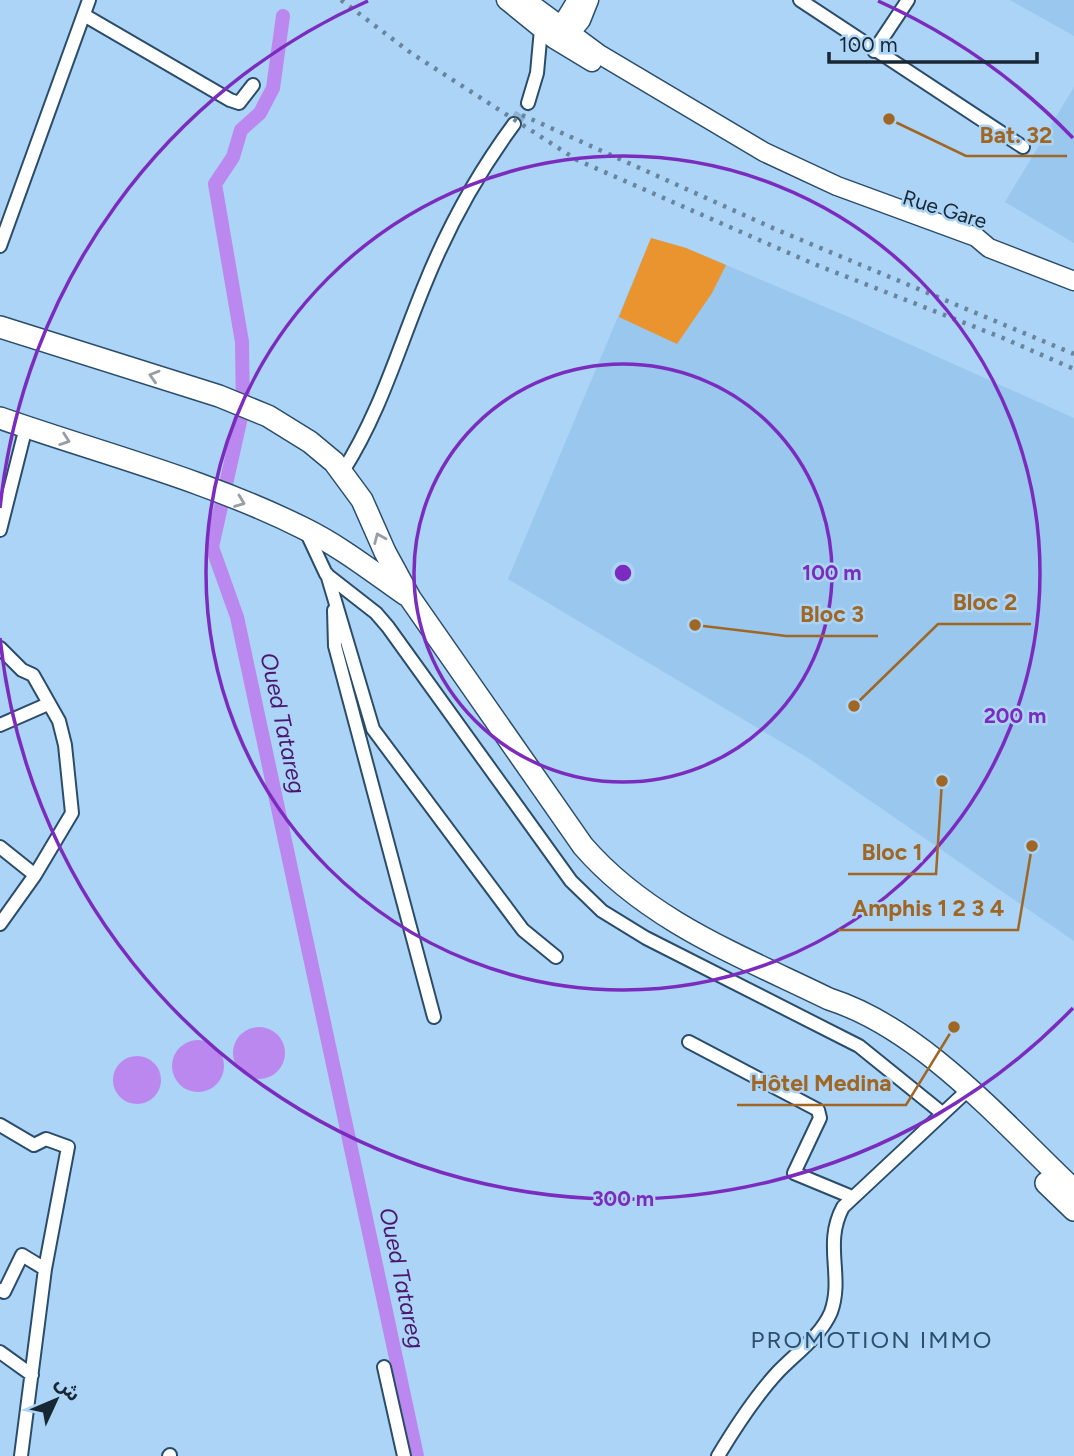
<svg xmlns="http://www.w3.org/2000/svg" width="1074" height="1456" font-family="Figtree,'Noto Sans Arabic',sans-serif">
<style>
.built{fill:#99c7ed}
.green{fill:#e9942e}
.water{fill:#bb88ef}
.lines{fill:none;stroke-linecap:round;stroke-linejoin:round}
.canal{stroke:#bb88ef;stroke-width:14}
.street-tunnel{stroke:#8eb1cf;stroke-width:12;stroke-dasharray:12 6;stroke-linecap:butt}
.street-casing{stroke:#2a4d6b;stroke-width:16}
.secondary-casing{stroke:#2a4d6b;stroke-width:21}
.primary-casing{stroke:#2a4d6b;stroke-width:24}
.street{stroke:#fff;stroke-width:12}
.secondary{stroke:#fff;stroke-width:18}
.primary{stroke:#fff;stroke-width:21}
.rail{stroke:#68859d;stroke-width:4.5;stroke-dasharray:3.5 7;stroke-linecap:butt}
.oneway{stroke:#979ea4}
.ring{fill:none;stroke:#7b2cbf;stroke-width:3.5}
.labels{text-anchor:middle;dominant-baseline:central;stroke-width:5;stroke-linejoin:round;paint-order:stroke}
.street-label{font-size:21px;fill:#172734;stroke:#acd4f6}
.water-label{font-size:23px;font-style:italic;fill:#4a1671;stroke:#acd4f6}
.quarter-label{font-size:24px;letter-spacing:2px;fill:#2b4e6b;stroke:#acd4f6}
.centre{fill:#7b2cbf;stroke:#acd4f6;stroke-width:3.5}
.ring-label{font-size:21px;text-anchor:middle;font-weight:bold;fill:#7b2cbf;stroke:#acd4f6;stroke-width:5;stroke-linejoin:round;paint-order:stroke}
.leader{fill:none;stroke:#9f6624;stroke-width:2.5}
.callout-dot{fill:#9f6624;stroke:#acd4f6;stroke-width:2.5}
.callout-label{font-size:23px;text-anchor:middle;font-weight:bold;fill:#9f6624;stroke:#acd4f6;stroke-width:5;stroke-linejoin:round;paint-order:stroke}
</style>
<rect width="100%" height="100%" fill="#acd4f6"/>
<!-- built -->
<path class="built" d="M1010,0H1074V36Z
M1074,87V243L1005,202Z
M651,238L686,248L851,318L1074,418V941L808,758L508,579Z"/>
<!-- green -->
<path class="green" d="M651,238L686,248L726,265L712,293L677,344L619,317Z"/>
<!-- water -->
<path class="water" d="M233 1053a26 26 0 1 1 52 0a26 26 0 1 1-52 0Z
M172 1066a26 26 0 1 1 52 0a26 26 0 1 1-52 0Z
M113 1080a24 24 0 1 1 48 0a24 24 0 1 1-48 0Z"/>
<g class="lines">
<!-- canal -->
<path class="canal" d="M283,16L273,88L260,113L241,130L233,157L215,184L242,342L243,408L212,547L237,617L417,1456"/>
<!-- street-tunnel -->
<path class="street-tunnel" d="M514,124L528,103"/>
<defs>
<path id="street" d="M800,0L1023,147
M84,15L230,100L239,103L253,85
M874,51L908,0
M528,103L537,73L541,29
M0,246L89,0
M343,471C381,411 398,349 425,284C448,227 477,174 514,124
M305,529L326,574L376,613L388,627L571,881L602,911L646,938L859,1046L942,1113
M0,530L26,427
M327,574L373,729L523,930L556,957
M334,610L335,646L434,1017
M0,648L22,670L33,675L59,721L65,745L72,813L35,875L0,924
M0,725L48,704
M0,847L35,875
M689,1042L818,1110L820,1118L794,1173L852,1197
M0,1125L34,1145L46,1139L68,1147L45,1269
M0,1290L4,1292L22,1255L45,1269L21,1456
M0,1352L32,1375
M384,1367L404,1456
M169,1456L170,1455
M718,1456C736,1426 754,1398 777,1373C795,1354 821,1336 831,1312C844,1276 823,1244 843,1207L968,1090"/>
<path id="secondary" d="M506,0L554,39L592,62
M526,0L599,54L764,152L837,186L976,237L989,248L1074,281
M555,36L577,0
M564,41L581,20L589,0"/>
<path id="primary" d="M0,327L219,396L268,416L310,442L334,462L362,500L385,552L410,598L583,846C648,921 741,956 829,999C923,1029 1004,1124 1074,1190
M0,418C100,453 207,480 303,528C340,546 373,572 406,595
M1046,1183L1074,1210"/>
</defs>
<!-- street casing -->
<use href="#street" class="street-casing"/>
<!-- secondary casing -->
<use href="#secondary" class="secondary-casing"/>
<!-- primary casing -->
<use href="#primary" class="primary-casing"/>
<!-- street -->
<use href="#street" class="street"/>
<!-- secondary -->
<use href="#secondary" class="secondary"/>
<!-- primary -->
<use href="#primary" class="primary"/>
<!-- rail -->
<path class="rail" d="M341,0L411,53L577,160L814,264L1003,338L1074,369
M522,115L775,229L1074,354"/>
</g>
<!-- one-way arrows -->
<defs><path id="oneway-chevron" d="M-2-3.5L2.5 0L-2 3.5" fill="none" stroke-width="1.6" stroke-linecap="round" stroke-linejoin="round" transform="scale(1.75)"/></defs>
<g class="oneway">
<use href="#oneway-chevron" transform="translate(154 376) rotate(-163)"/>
<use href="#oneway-chevron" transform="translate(65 440) rotate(19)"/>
<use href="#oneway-chevron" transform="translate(240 502) rotate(21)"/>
<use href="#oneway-chevron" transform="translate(379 538) rotate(-113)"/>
</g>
<!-- distance rings -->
<g class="ring">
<circle cx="623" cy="573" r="209"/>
<circle cx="623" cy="573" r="417"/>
<path d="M1073 1008A626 626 0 0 1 0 638M0 508A626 626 0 0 1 368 1M878 1A626 626 0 0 1 1073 138"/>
</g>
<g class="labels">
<!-- street labels -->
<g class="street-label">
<text transform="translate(945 209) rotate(17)">Rue Gare</text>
</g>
<!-- water labels -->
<g class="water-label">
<text transform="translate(283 723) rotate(78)">Oued Tatareg</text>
<text transform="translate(402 1278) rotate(78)">Oued Tatareg</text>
</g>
<!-- quarter labels -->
<g class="quarter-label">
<text x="872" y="1339">PROMOTION IMMO</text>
</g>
</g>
<circle cx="623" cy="573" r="10" class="centre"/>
<g class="ring-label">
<text x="832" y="580">100 m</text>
<text x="1015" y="723">200 m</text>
<text x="623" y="1206">300 m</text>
</g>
<!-- callouts -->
<path class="leader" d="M889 119L966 156H1067M854 706L938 624H1031M695 625L786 636H878M942 781L936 874H848M1032 846L1018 930H838M954 1027L906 1105H737"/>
<g class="callout-dot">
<circle cx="889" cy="119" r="7"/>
<circle cx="854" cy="706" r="7"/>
<circle cx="695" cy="625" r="7"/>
<circle cx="942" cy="781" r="7"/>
<circle cx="1032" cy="846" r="7"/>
<circle cx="954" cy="1027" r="7"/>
</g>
<g class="callout-label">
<text x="1016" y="143">Bat. 32</text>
<text x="985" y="610">Bloc 2</text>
<text x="832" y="622">Bloc 3</text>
<text x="892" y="860">Bloc 1</text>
<text x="928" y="916">Amphis 1 2 3 4</text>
<text x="821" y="1091">Hôtel Medina</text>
</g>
<!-- north arrow -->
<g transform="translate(56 1400) rotate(46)" stroke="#acd4f6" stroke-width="5" paint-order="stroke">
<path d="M0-5L12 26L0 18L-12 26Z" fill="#172734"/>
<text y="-10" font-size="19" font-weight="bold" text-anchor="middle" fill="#172734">ش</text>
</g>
<!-- scale -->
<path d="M829 52v10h208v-10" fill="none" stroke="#172734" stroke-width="3.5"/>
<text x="839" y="52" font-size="21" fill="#172734" stroke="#acd4f6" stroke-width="5" paint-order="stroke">100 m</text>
</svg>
